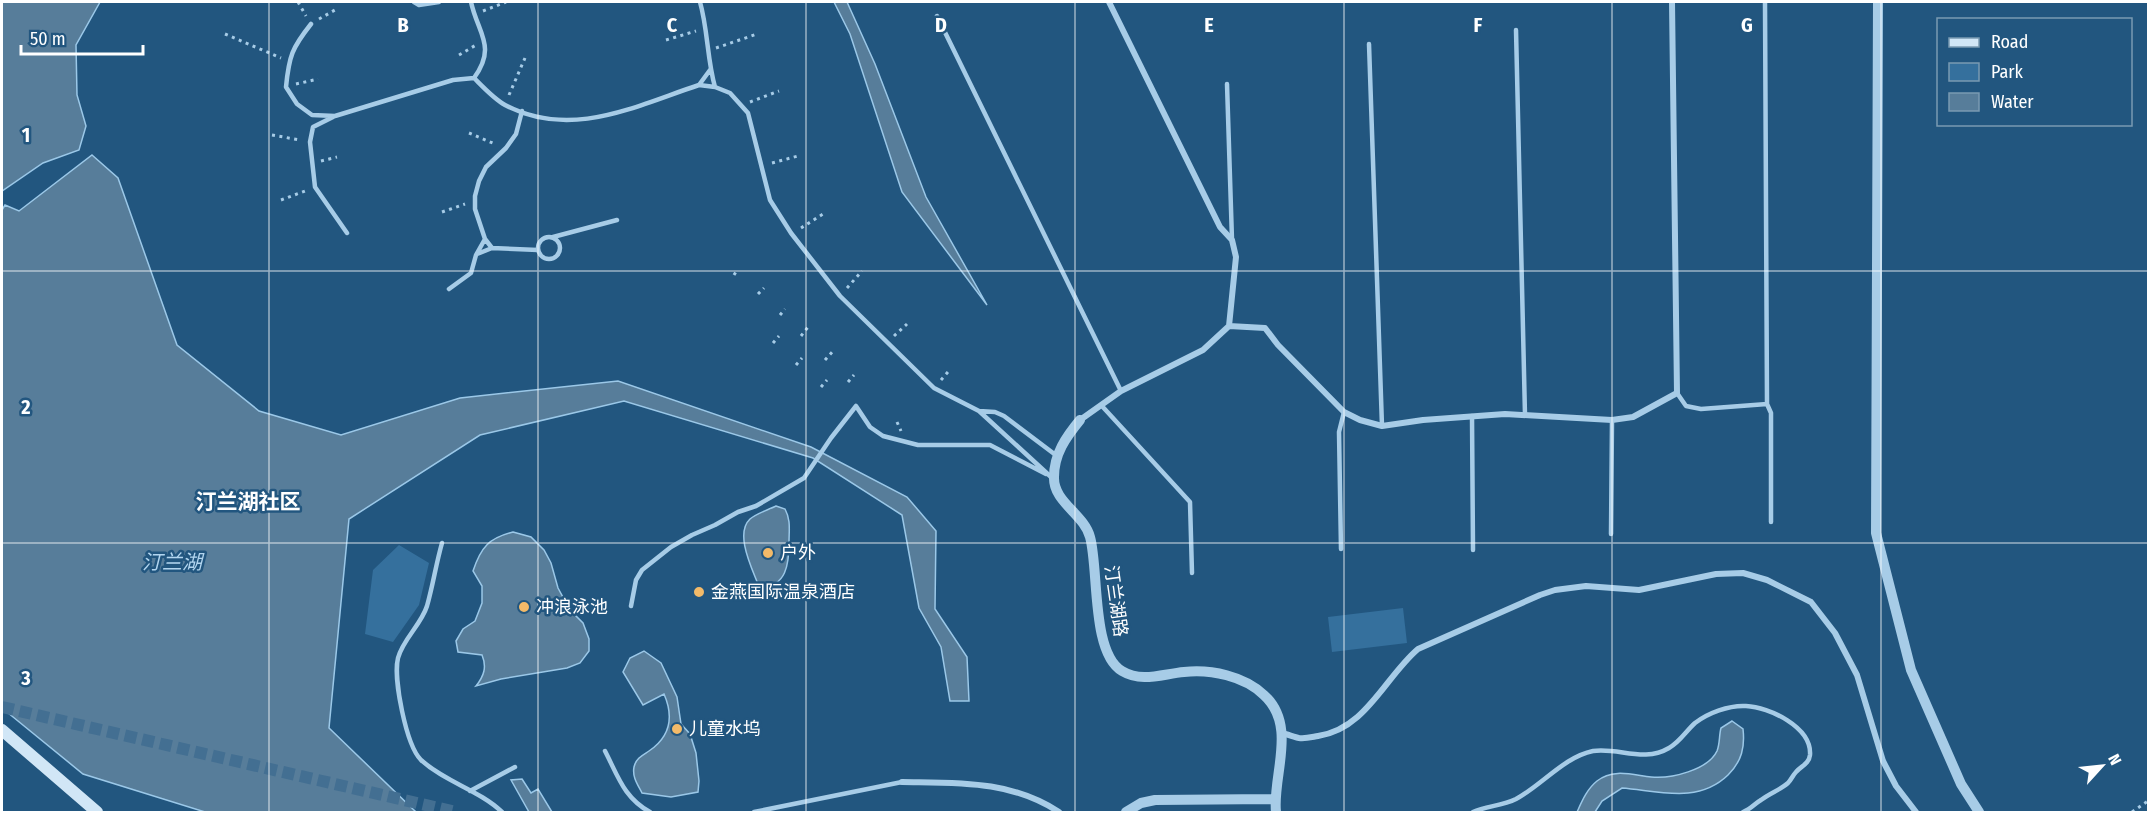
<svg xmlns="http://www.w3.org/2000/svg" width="2150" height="814" font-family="'Fira Sans Condensed','Noto Sans SC',sans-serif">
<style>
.green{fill:#35709d}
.water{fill:#577d9a;stroke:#9bc8e8;stroke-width:1.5}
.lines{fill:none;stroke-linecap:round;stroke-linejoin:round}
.secondary-tunnel{stroke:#436f92;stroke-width:12;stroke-dasharray:12 6;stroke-linecap:butt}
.path{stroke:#a7cce7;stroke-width:3;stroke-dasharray:3 4.5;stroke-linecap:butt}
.service{stroke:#a7cce7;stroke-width:4.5}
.minor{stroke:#a7cce7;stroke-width:6}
.tertiary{stroke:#a7cce7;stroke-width:10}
.secondary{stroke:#d1e6f6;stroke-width:12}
.grid{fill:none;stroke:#fff;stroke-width:1.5;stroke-opacity:0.55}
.poi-dot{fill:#f3ba69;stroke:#22567f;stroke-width:2}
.labels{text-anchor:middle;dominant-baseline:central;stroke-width:5;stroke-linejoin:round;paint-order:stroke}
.poi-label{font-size:18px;fill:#fff;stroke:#22567f;text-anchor:start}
.street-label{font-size:18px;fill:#fff;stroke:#22567f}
.water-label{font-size:20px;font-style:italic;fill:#b2d5ef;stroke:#22567f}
.quarter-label{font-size:21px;font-weight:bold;fill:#fff;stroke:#22567f}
.grid-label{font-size:20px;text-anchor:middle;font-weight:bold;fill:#fff;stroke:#22567f;stroke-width:5;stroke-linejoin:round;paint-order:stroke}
</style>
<rect width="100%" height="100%" fill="#22567f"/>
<!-- green -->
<path class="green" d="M399,545L429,563L419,605L393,642L365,634L373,570Z
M1403,608L1407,643L1332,652L1328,617Z"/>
<!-- water -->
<path class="water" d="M2,2H100L76,45L77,95L86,126L79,150L43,163L2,191Z
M834,2H847L875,64L926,197L987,305L902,192L850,34Z
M92,155L118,178L177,345L259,411L341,435L460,398L618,381L811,447L907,497L936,531L935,609L967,657L969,701H950L941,647L919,608L902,515L813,458L624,401L480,435L349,519L329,728L416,812H205L83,774L2,708V210L5,205L19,211Z
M776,506L785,509C791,520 789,530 789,542C789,563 787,588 759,587C753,570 734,534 750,519C757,513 768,510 776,506Z
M513,532L531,537L544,550L551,563L558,588L570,610L583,623L589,639V651L580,663L567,668L501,679L476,686C484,676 487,667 482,655L458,652L456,641L463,629L475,621L482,603V586L473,571C481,547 489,538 513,532Z
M644,651L661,663L677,697L681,724L690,734L696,753L699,781L698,792L671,797L642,793C638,785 632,777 634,767C636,758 643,755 649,751C671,736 674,717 664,694L643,705L623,672L630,658Z
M1732,721L1743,729C1745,747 1742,761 1728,775C1698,804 1659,791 1622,788L1602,801L1595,812H1577C1582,801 1587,789 1597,781C1613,768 1633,775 1651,777C1671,779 1708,770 1717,751C1720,744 1719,735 1721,728Z
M522,779L531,793L538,789L552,812H529L511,780Z"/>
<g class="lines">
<!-- secondary-tunnel -->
<path class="secondary-tunnel" d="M2,707L456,812"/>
<!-- path -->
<path class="path" d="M298,2L306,16
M483,11L506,2
M319,19L335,10
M225,34L281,58
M666,40L696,31
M716,48L757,34
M459,55L476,45
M296,84L318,79
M509,95L525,58
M750,102L779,91
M469,133L495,144
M272,135L300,140
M321,161L337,157
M772,163L798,156
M281,200L305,191
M442,212L465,204
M801,228L823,214
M734,275L737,270
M847,288L862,271
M758,294L764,288
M780,315L785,309
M801,336L808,327
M894,336L907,324
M773,343L779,336
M825,360L833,351
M796,365L802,358
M941,380L948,372
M848,382L854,375
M821,387L827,380
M897,422L901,431
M2132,812L2148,801"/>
<!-- service -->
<path class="service" d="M414,2L419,5L439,2
M471,2C478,34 497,46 474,78
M700,2C708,30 707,59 715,87
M1765,2L1767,404
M937,16L1121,391
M311,24C292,48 289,56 286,87L297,104L312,115L335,116L453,80L474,78C483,87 494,99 505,105C571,140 635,106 699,85L715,87L730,93L748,113L770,200L791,233L840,296L934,388L979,411L1051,477
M1516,30L1525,415
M1369,44L1382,426
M1227,84L1232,240
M699,85L710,70
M333,117L313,127L310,142L315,187L347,233
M538 248a11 11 0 1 1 22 0a11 11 0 1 1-22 0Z
M553,237L617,220
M492,248L538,250
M477,254L492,248L485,239
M449,289L471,273L476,255L485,239L475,209V196L479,181L486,167L506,148L516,134L522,111
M1677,393L1686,406L1701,409L1767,404L1771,413V522
M1101,405L1190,502L1192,573
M979,411L995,412L1004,416L1057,456
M1472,416L1473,550
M1611,534L1612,420
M442,543C436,564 433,585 427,606C421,625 403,639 398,658C393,678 406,745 421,760C445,782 479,790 502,812
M1341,549L1339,432L1344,412
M631,606L636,580L642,570L671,547L692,535L715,525L738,512L756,506L804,478L831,438L856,406L870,427L883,436L918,445H990L1046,474
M605,751C618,776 624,798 650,812
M470,791L515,767
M754,812L902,782
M1473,812C1486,806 1502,806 1516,799C1542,785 1564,757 1593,751C1618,747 1644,763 1669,748C1680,742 1686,731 1695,723C1708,713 1729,705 1746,706C1769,707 1812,727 1810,755C1809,764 1801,766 1796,772C1793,775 1791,780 1788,783C1780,790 1770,793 1761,800C1754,804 1751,809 1743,812"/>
<!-- minor -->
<path class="minor" d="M1229,326L1265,328L1278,345L1344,412L1360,420L1382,426L1423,420L1505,414L1612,420L1633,417L1677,393L1672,2
M1080,420L1121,391L1203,350L1229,326L1236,257L1232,240L1220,227L1109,2
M1281,733C1287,734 1294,737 1299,738C1305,739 1312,737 1318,736C1366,729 1385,677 1418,649L1540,595L1555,590L1586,586L1639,590L1716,574L1743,573L1767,580L1811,602L1835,633L1857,675L1883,761L1896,786L1916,812
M902,782C958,783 1010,780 1059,812"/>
<!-- tertiary -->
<path class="tertiary" d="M1878,2L1876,533L1911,670L1961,784L1979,812
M1080,420C1066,437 1054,454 1054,477C1053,502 1084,514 1090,537C1099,569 1091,653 1122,671C1142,683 1162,674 1184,672C1211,669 1244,676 1264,695C1298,726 1272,776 1276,812
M1126,812L1141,803L1155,800L1275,799"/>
<!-- secondary -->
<path class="secondary" d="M2,730L97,812"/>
</g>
<!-- grid -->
<path class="grid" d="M269,2V812M538,2V812M806,2V812M1075,2V812M1344,2V812M1612,2V812M1881,2V812M2,271H2148M2,543H2148"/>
<!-- markers -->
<g class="poi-dot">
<circle cx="768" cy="553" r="6"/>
<circle cx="699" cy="592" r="6"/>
<circle cx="524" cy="607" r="6"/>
<circle cx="677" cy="729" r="6"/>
</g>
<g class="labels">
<!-- poi labels -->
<g class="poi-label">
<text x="780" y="553">户外</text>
<text x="711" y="592">金燕国际温泉酒店</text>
<text x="536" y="607">冲浪泳池</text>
<text x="689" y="729">儿童水坞</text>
</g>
<!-- street labels -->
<g class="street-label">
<text transform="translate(1116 601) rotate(82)">汀兰湖路</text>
</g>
<!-- water labels -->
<g class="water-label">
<text x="172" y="562">汀兰湖</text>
</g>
<!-- quarter labels -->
<g class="quarter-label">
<text x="248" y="502">汀兰湖社区</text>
</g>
</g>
<g class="grid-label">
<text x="403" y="32">B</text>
<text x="672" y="32">C</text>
<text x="941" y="32">D</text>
<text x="1209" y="32">E</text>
<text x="1478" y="32">F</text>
<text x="1747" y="32">G</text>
<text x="26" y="142">1</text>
<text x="26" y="414">2</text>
<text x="26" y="685">3</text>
</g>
<!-- border -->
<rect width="2150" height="814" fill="none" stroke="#ffffff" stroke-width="6"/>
<!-- legend -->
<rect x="1937" y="18" width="195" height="108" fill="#22567f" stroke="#7a9ab2" stroke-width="1.5"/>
<rect x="1949" y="38" width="30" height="9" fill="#d1e6f6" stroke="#7a9ab2" stroke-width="1.5"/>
<text x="1991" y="48" font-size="18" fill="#ffffff">Road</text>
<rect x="1949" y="63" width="30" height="18" fill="#35709d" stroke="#7a9ab2" stroke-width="1.5"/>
<text x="1991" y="78" font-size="18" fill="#ffffff">Park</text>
<rect x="1949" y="93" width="30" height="18" fill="#577d9a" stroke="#7a9ab2" stroke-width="1.5"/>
<text x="1991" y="108" font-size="18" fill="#ffffff">Water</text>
<!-- north arrow -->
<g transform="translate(2102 766) rotate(63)" stroke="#22567f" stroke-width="4.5" paint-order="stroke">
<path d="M0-4.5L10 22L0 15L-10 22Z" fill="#ffffff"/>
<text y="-9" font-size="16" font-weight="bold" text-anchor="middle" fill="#ffffff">N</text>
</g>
<!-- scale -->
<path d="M21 45v9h122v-9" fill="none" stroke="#ffffff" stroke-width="3"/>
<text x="30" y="45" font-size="18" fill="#ffffff" stroke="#22567f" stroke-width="4.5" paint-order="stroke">50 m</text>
</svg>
